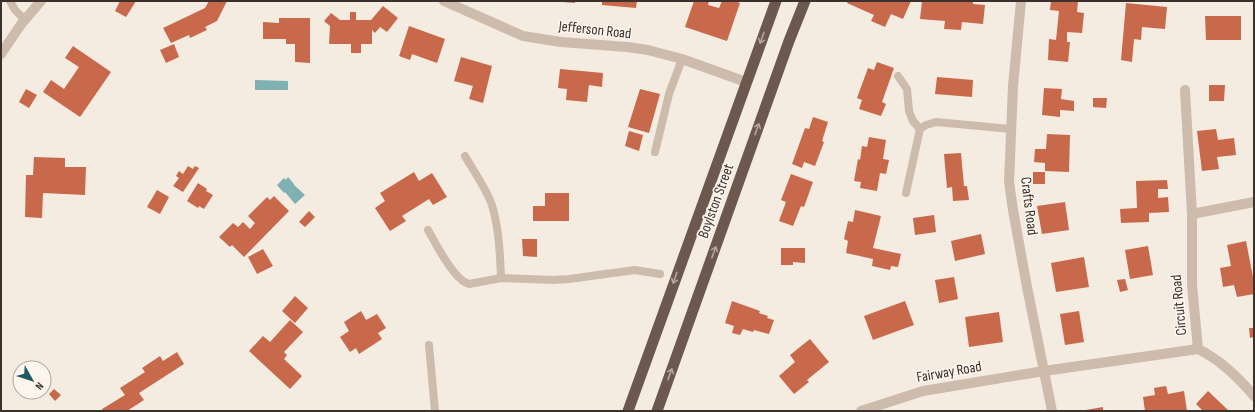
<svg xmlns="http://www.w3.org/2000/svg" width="1255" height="412" font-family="'Sofia Sans Condensed',sans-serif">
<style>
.water{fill:#7fb0b2}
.building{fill:#c8694b}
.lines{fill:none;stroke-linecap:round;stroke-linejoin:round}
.service{stroke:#cdbbac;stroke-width:8}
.minor{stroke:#cdbbac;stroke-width:10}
.tertiary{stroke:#cdbbac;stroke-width:10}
.trunk{stroke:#6c584f;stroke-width:11}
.oneway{stroke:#b4a69e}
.labels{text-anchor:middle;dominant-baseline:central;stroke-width:3.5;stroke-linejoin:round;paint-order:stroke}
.street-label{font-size:15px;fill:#3b302b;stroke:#fbf5ee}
</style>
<rect width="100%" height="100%" fill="#f4ebe1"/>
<!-- water -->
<path class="water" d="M255,80L288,81V90H255Z
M288,177L294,184V185L305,195L295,204L285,192L284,193L277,185L284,178L286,180Z"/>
<!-- building -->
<path class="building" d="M120,1H136L126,17L115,11Z
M209,1H227L217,21L205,27L207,30L190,38L189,35L171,43L163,28L205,8Z
M563,1H575V3L563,2Z
M602,1H637L636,8L602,5Z
M694,1H709L708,5L719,8L722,1H734L740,3L727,41L685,27Z
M848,1H911L903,19L891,14L885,27L871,21L874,15L847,3Z
M922,1H973V4L985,5L983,24L962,22L961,30L944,29L945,21L920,19Z
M1051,1H1078L1077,12L1084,13L1082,33L1067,32V42H1070L1068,62L1048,60L1049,39L1056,40L1059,11L1050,10Z
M1126,3L1167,7L1165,29L1142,27L1141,40L1134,39L1132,62L1121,60Z
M383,6L398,18L387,32L380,27L375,33L372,30V44H361V53H351V44H329L330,26L324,21L331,13L340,20H350V12H356V20H371Z
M1205,16H1241V40H1206Z
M279,18H310V63L295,62V44H286V39H263V22L279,23Z
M409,26L445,39L437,63L412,54L410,60L399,56Z
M174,44L179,57L166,63L160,50Z
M73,46L111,72L80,117L43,92L51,80L64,89L79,67L65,58Z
M461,57L492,66L483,103L469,99L473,86L454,81Z
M877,62L894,68L882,102L886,104L881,116L859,109L862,100L857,98L868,68L874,70Z
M560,69L603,73L602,87L589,85L587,102L566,100L567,89L558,88Z
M937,77L973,80L972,97L935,94Z
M1209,85H1225L1224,101H1209Z
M1044,88L1062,89L1061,99L1074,101V111L1060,110V117L1042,115Z
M26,89L37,95L29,108L19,102Z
M640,89L660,94L649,133L628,127Z
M1093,98H1107L1106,108L1093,107Z
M813,117L828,122L822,141L824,142L815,166L804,162L802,168L792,164L805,128L809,129Z
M1216,129L1218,140L1234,138L1236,155L1217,157L1219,169L1202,171L1197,131Z
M629,131L643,135L639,151L625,146Z
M1047,134L1070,135L1069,172L1045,171V163L1034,162L1035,149H1046Z
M869,137L886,140L883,159L889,160L886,174L880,173L877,191L860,188L861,182L854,181L858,159L860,160L862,146L867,147Z
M961,153L964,186H967L969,200L953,201L952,187L947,188L944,154Z
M34,157L65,158V167H86L85,195L43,193L42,218L25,217L26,175H33Z
M188,166L193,169L195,166L199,168L183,192L173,186L179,178L176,176L179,171L183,174Z
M414,172L419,181L432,173L447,197L433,205L429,199L402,216L406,221L390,231L375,208L385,201L380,193Z
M1033,172H1045V184H1033Z
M791,174L813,182L804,207L801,206L793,226L779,221L786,202L781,200Z
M1167,180L1168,189H1158V198L1168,197L1169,212L1149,213V222L1121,223L1120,209L1137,208L1136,181Z
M198,183L207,189L206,191L213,195L204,209L199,206L198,208L187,201Z
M157,190L169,197L160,214L147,207Z
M545,193H569V221H533V206H545Z
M274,196L289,211L244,257L232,245L230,247L219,237L233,223L238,227L243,222L250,229L255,223L248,216L267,197L270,200Z
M1065,202L1069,230L1042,234L1037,206Z
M855,210L881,216L873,248L901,254L898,267L891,266L890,270L872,266L873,259L846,253L848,241L844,239L848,221L853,222Z
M309,211L315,217L305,227L299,222Z
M934,215L936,232L915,235L913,218Z
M981,234L985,254L955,261L951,241Z
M522,239H537V257L523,256Z
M1246,241L1254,282V294L1237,297L1234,285L1223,287L1220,268L1231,266L1227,245Z
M1148,246L1153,275L1130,279L1125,250Z
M781,248H805V263L793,262V265H781Z
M263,249L273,266L257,274L248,257Z
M1084,257L1089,287L1056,292L1051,263Z
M954,277L958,299L939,303L935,280Z
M1125,279L1128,290L1120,292L1117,280Z
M295,296L308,308L295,323L282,311Z
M732,301L760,311L759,313L768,316L767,318L774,320L769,334L754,330L753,332L743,329L740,335L732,333L734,326L725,323Z
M905,301L914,325L873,340L864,316Z
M361,311L366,320L377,314L386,328L378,333L382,339L359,354L356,348L350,352L340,337L349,331L344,322Z
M1079,311L1084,342L1065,345L1060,314Z
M999,312L1003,342L969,347L965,317Z
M290,320L303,332L284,352L287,355L284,359L302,376L290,389L249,351L263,336L270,342Z
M1249,328H1254V337L1250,338Z
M810,339L829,362L807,380L809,382L794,394L779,376L795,362L790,355Z
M177,352L184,364L139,393L144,400L127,411H103L102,409L125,395L120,388L145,372L142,368L160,356L163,361Z
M1166,386L1168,394L1184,391L1187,411H1145L1143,397L1155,395L1154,388Z
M54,389L61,395L55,401L49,394Z
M1208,391L1228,410L1227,411H1203L1196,404Z
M1103,407V411H1086V410Z"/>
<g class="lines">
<!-- service -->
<path class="service" d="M10,1L15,10L25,20
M898,76L907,89L909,111L913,121L920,129
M655,152L669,94L682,59
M465,156C474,172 486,188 492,205C499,229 500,253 501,278
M906,193L920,129L926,125L936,122L1011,129
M428,230C436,244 454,280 469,284L501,278L553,280L569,279L635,270L660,274
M429,345L435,411"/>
<!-- minor -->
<path class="minor" d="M444,1L523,36L561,42L627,47L648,50L682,59L746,82
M1185,90L1192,214V285L1198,349
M1192,214L1254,202
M1198,349C1221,360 1238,377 1254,396
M861,411L923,391L1044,371L1198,349"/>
<!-- tertiary -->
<path class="tertiary" d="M1021,1L1013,86L1009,182L1013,210L1027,287L1052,411
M1,54L22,23L41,1"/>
<!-- trunk -->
<path class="trunk" d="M628,411L776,1
M657,411L789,41L805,1"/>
</g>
<!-- one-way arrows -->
<defs><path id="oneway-shaft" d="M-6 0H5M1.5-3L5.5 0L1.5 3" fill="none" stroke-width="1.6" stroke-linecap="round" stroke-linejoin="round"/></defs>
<g class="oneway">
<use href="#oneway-shaft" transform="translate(762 38) rotate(110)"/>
<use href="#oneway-shaft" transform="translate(757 129) rotate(-70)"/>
<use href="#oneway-shaft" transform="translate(714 252) rotate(-70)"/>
<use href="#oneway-shaft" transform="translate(675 278) rotate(109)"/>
<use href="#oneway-shaft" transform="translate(670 374) rotate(-70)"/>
</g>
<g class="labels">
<!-- street labels -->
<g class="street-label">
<text transform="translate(595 30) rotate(6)">Jefferson Road</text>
<text transform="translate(716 201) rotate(-70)">Boylston Street</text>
<text transform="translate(1029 206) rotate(83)">Crafts Road</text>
<text transform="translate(1179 305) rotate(-95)">Circuit Road</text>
<text transform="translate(949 372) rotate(-10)">Fairway Road</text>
</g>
</g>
<!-- border -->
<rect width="1255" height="412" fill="none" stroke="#3b302b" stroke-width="4"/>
<!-- north arrow -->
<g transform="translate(32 380) rotate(129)"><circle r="19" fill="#fbf5ee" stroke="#aea6a0"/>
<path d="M0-3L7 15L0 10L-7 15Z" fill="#1f5a5e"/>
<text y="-6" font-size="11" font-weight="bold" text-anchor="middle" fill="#3b302b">N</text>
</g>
</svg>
